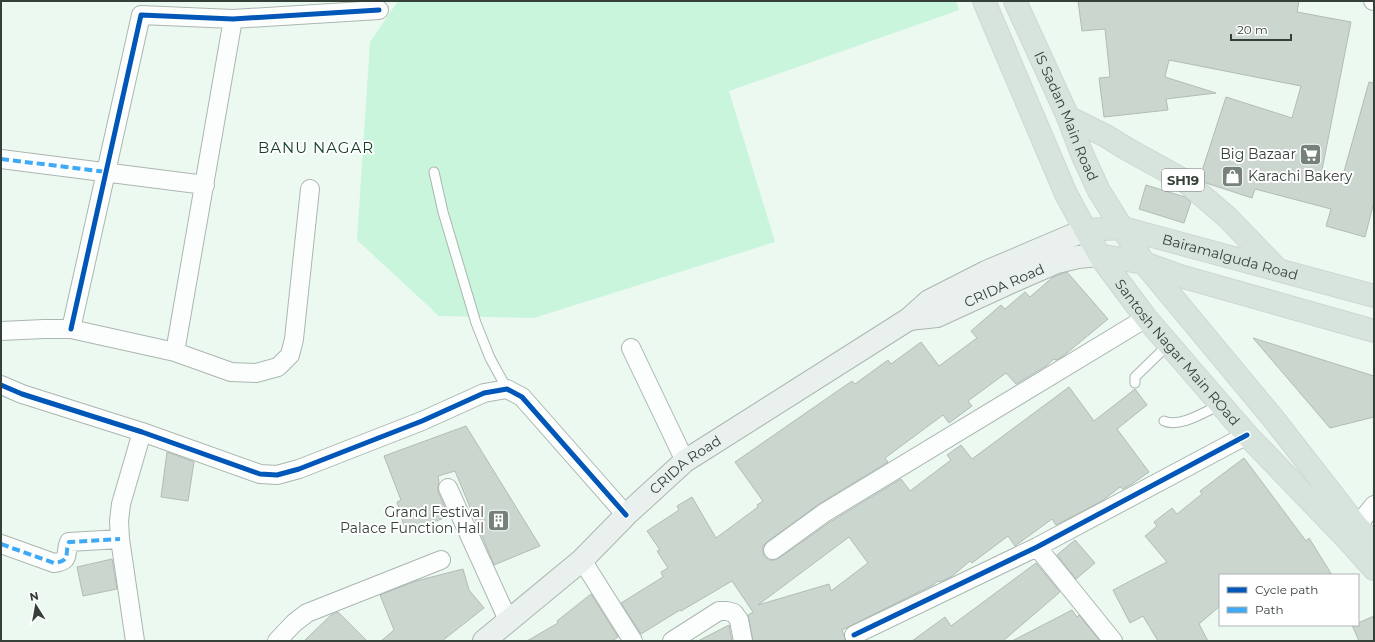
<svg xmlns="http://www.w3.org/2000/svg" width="1375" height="642" font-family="Montserrat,sans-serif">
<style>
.green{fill:#c8f5db}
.building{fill:#cbd6cf;stroke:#b1bcb5;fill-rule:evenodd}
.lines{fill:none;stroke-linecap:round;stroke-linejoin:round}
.service-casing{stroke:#abb6b0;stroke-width:11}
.minor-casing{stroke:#abb6b0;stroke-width:20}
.secondary-casing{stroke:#abb6b0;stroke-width:24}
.primary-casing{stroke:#cfd6d3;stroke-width:24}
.service{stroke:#fcfefd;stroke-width:9}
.minor{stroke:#fcfefd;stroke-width:18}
.secondary{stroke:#e9f0ed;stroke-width:22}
.primary{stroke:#d7e3dd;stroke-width:22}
.quiet{stroke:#3fa9f5;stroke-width:4;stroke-dasharray:8 4;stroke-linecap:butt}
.cycleway-casing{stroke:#fff;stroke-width:8}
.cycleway{stroke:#0057b8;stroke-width:5}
.labels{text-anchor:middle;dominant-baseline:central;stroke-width:4;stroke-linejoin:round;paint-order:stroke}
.shield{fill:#fff;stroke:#727974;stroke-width:1}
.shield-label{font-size:13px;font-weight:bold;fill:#354039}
.street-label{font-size:14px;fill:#354039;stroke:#fff}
.poi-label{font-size:14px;fill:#354039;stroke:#fff;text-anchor:end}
.neighbourhood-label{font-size:15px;letter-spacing:1px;fill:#16402c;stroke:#fff}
</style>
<rect width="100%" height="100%" fill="#ecf9f1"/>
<!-- green -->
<path class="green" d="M398,1H956L959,10L729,91L775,242L534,318L439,316L357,240L370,42Z"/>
<!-- building -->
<path class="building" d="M1078,1H1299L1297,12L1351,22L1322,170L1343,175L1369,82L1374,83V202L1365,237L1326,226L1331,209L1255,189L1252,198L1206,183L1200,177L1226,97L1292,118L1301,86L1169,60L1165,77L1216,93L1166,99L1168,110L1104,117L1099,78L1110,77L1105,29L1082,31Z
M1146,185L1185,197L1191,202L1184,223L1139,209Z
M1067,272L1108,319L1062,357L1056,360L1054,359L1046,366L1016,384L1006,373L968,401L972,406L949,423L943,415L885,458L888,462L819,504L767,542L763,546V551L764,556L769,560H774L779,558L830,522L901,479L910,491L951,460L947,455L961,445L972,459L1069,387L1094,421L1135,389L1147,405L1117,429L1149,472L1132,484L1123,489L1120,487L1102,501L1056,525L1052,519L1015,546L1008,536L972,563L970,561L951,577L939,582L938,581L933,585L842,630L846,641H753L748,615L753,612L732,581L681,611L680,610L641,634L621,603L663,577L661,572L668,568L657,551L660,550L647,531L679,510L677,506L692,497L716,538L758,507L757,505L763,501L735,462L852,381L855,384L888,360L891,364L921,342L939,366L977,338L971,331L1001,305L1005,309L1025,292L1030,297L1053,277ZM849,537L868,563L831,591L829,584L758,605Z
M1253,338L1374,376V417L1330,428Z
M466,426L540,546L494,565L455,471L438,476L439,482L438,487V492L449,516L406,533L397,502L401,500L384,456Z
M167,452L194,462L188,501L161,497Z
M1244,458L1306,541L1309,538L1332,575H1220V606L1199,624L1208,641H1158L1143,616L1130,623L1113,590L1167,562L1145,536L1157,526L1154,522L1172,508L1177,514L1202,494L1200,491Z
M1075,540L1095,563L1076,579L1057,555Z
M112,559L117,589L83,596L77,567Z
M1036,563L1060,592L1003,641H912L945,617L951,626Z
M463,569L469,590L484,608L442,641H381L394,630L380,595L416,581Z
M591,594L618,637L612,641H527L558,623L557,621Z
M1072,610L1077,617L1079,615L1100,641H1012Z
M338,612L367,641H304L331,615Z
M1374,616V641H1359L1352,625H1358V623Z
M729,625L732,641H698Z"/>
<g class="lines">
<defs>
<path id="service" d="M434,172L443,212L476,323L490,358L507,389
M1135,383V377L1169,344
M1164,421C1180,428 1204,412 1220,405"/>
<path id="minor" d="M1373,1H1374
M1,159L205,185
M71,329L141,15L233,19L379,10
M1,331L44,329H71L175,352L231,372L256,373L278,367L290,355L294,339L310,189
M631,348L685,461
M175,352L233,19
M1,385L22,394L142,432L260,474L277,475L299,469L422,421L484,393L507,389L522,397L626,515
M448,488L508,620
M1357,526L1374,505
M1,544L54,563C72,561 64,553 69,542L120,539
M1037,547L1113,641
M773,550L824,513L1146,318
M582,560L633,641
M854,635L1037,547L1247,435
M135,641L120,539L119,521L121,504L142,432
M277,641L294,623L307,613L441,560
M672,641L719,611H727L734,613L739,620L743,641"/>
<g id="secondary">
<path id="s1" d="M909,319L937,316L1011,282L1057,262L1078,257L1099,255"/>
<path id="s2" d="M484,641L582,560L626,515L685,461L909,319L929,301L986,272L1085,230"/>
</g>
<g id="primary">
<path id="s3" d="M984,1L1066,194L1099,255L1146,318L1247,435L1348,540L1374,569"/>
<path id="s4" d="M1015,1L1068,117L1082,154L1099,191L1144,263L1272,417L1357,526L1374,544"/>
<path d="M1068,117L1106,136L1127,149L1185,181L1227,217L1278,270"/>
<path id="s5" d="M1085,230L1123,228L1374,296"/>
<path d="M1099,255L1144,263L1180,276L1374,331"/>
</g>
</defs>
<!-- service casing -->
<use href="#service" class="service-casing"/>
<!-- minor casing -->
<use href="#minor" class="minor-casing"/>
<!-- secondary casing -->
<use href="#secondary" class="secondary-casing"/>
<!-- primary casing -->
<use href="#primary" class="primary-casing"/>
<!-- service -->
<use href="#service" class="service"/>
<!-- minor -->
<use href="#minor" class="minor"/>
<!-- secondary -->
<use href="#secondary" class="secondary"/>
<!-- primary -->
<use href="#primary" class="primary"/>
<!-- quiet -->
<path class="quiet" d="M1,159L107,172
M1,544L54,563C72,561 64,553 69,542L120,539"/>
<defs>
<path id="cycleway" d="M71,329L141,15L233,19L379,10
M1,385L22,394L142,432L260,474L277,475L299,469L422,421L484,393L507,389L522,397L626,515
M854,635L1037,547L1247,435"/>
</defs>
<!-- cycleway casing -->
<use href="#cycleway" class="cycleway-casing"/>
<!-- cycleway -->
<use href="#cycleway" class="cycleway"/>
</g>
<!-- icons -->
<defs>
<symbol id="supermarket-square" viewBox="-11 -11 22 22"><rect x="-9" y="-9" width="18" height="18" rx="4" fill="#758179" stroke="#fff"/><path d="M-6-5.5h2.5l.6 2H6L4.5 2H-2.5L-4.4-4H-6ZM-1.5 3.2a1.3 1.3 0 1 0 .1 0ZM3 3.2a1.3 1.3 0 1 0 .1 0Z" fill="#fff"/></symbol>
<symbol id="shop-square" viewBox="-11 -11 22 22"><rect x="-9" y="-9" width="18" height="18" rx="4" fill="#758179" stroke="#fff"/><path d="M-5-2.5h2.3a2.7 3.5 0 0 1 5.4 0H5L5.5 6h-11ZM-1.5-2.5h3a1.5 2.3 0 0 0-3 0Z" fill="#fff"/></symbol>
<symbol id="building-square" viewBox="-11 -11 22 22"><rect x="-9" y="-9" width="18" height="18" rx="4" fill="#758179" stroke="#fff"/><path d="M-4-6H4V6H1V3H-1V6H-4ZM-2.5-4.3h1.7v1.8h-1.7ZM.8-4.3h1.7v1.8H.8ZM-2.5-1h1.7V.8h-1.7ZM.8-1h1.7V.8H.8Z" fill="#fff"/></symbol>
</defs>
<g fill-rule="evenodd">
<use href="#supermarket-square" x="1298" y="142" width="25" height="25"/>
<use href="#shop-square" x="1220" y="164" width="25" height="25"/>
<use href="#building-square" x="486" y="508" width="25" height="25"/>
</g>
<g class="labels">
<!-- shield labels -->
<rect class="shield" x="1162" y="169" width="42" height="22" rx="3"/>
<g class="shield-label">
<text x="1183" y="180">SH19</text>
</g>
<!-- street labels -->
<g class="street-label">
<text stroke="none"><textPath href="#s4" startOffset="126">IS Sadan Main Road</textPath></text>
<text stroke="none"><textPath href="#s5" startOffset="149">Bairamalguda Road</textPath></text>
<text stroke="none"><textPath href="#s1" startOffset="102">CRIDA Road</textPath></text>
<text stroke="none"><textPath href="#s3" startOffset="404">Santosh Nagar Main ROad</textPath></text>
<text stroke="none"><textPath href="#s2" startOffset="268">CRIDA Road</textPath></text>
</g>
<!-- poi labels -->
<g class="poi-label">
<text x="1296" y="154">Big Bazaar</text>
<text x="1248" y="176" text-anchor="start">Karachi Bakery</text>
<text x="484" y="512">Grand Festival<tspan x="484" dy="16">Palace Function Hall</tspan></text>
</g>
<!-- neighbourhood labels -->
<g class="neighbourhood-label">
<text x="316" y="147">BANU NAGAR</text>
</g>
</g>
<!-- border -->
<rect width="1375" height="642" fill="none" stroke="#354039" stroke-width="4"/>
<!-- legend -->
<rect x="1219" y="574" width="140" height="52" fill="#ffffff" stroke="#aeb3b0"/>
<rect x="1227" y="587" width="20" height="6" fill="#0057b8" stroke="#aeb3b0"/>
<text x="1255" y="594" font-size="12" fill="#354039">Cycle path</text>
<rect x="1227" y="607" width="20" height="6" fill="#3fa9f5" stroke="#aeb3b0"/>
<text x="1255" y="614" font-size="12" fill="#354039">Path</text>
<!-- north arrow -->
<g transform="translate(36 606) rotate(349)" stroke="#ffffff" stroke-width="3" paint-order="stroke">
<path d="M0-3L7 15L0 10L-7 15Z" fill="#354039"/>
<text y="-6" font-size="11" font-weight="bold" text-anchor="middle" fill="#354039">N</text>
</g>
<!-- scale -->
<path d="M1231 34v6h60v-6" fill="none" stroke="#354039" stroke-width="2"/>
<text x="1237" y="34" font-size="12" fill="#354039" stroke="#ffffff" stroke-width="3" paint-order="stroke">20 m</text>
</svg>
